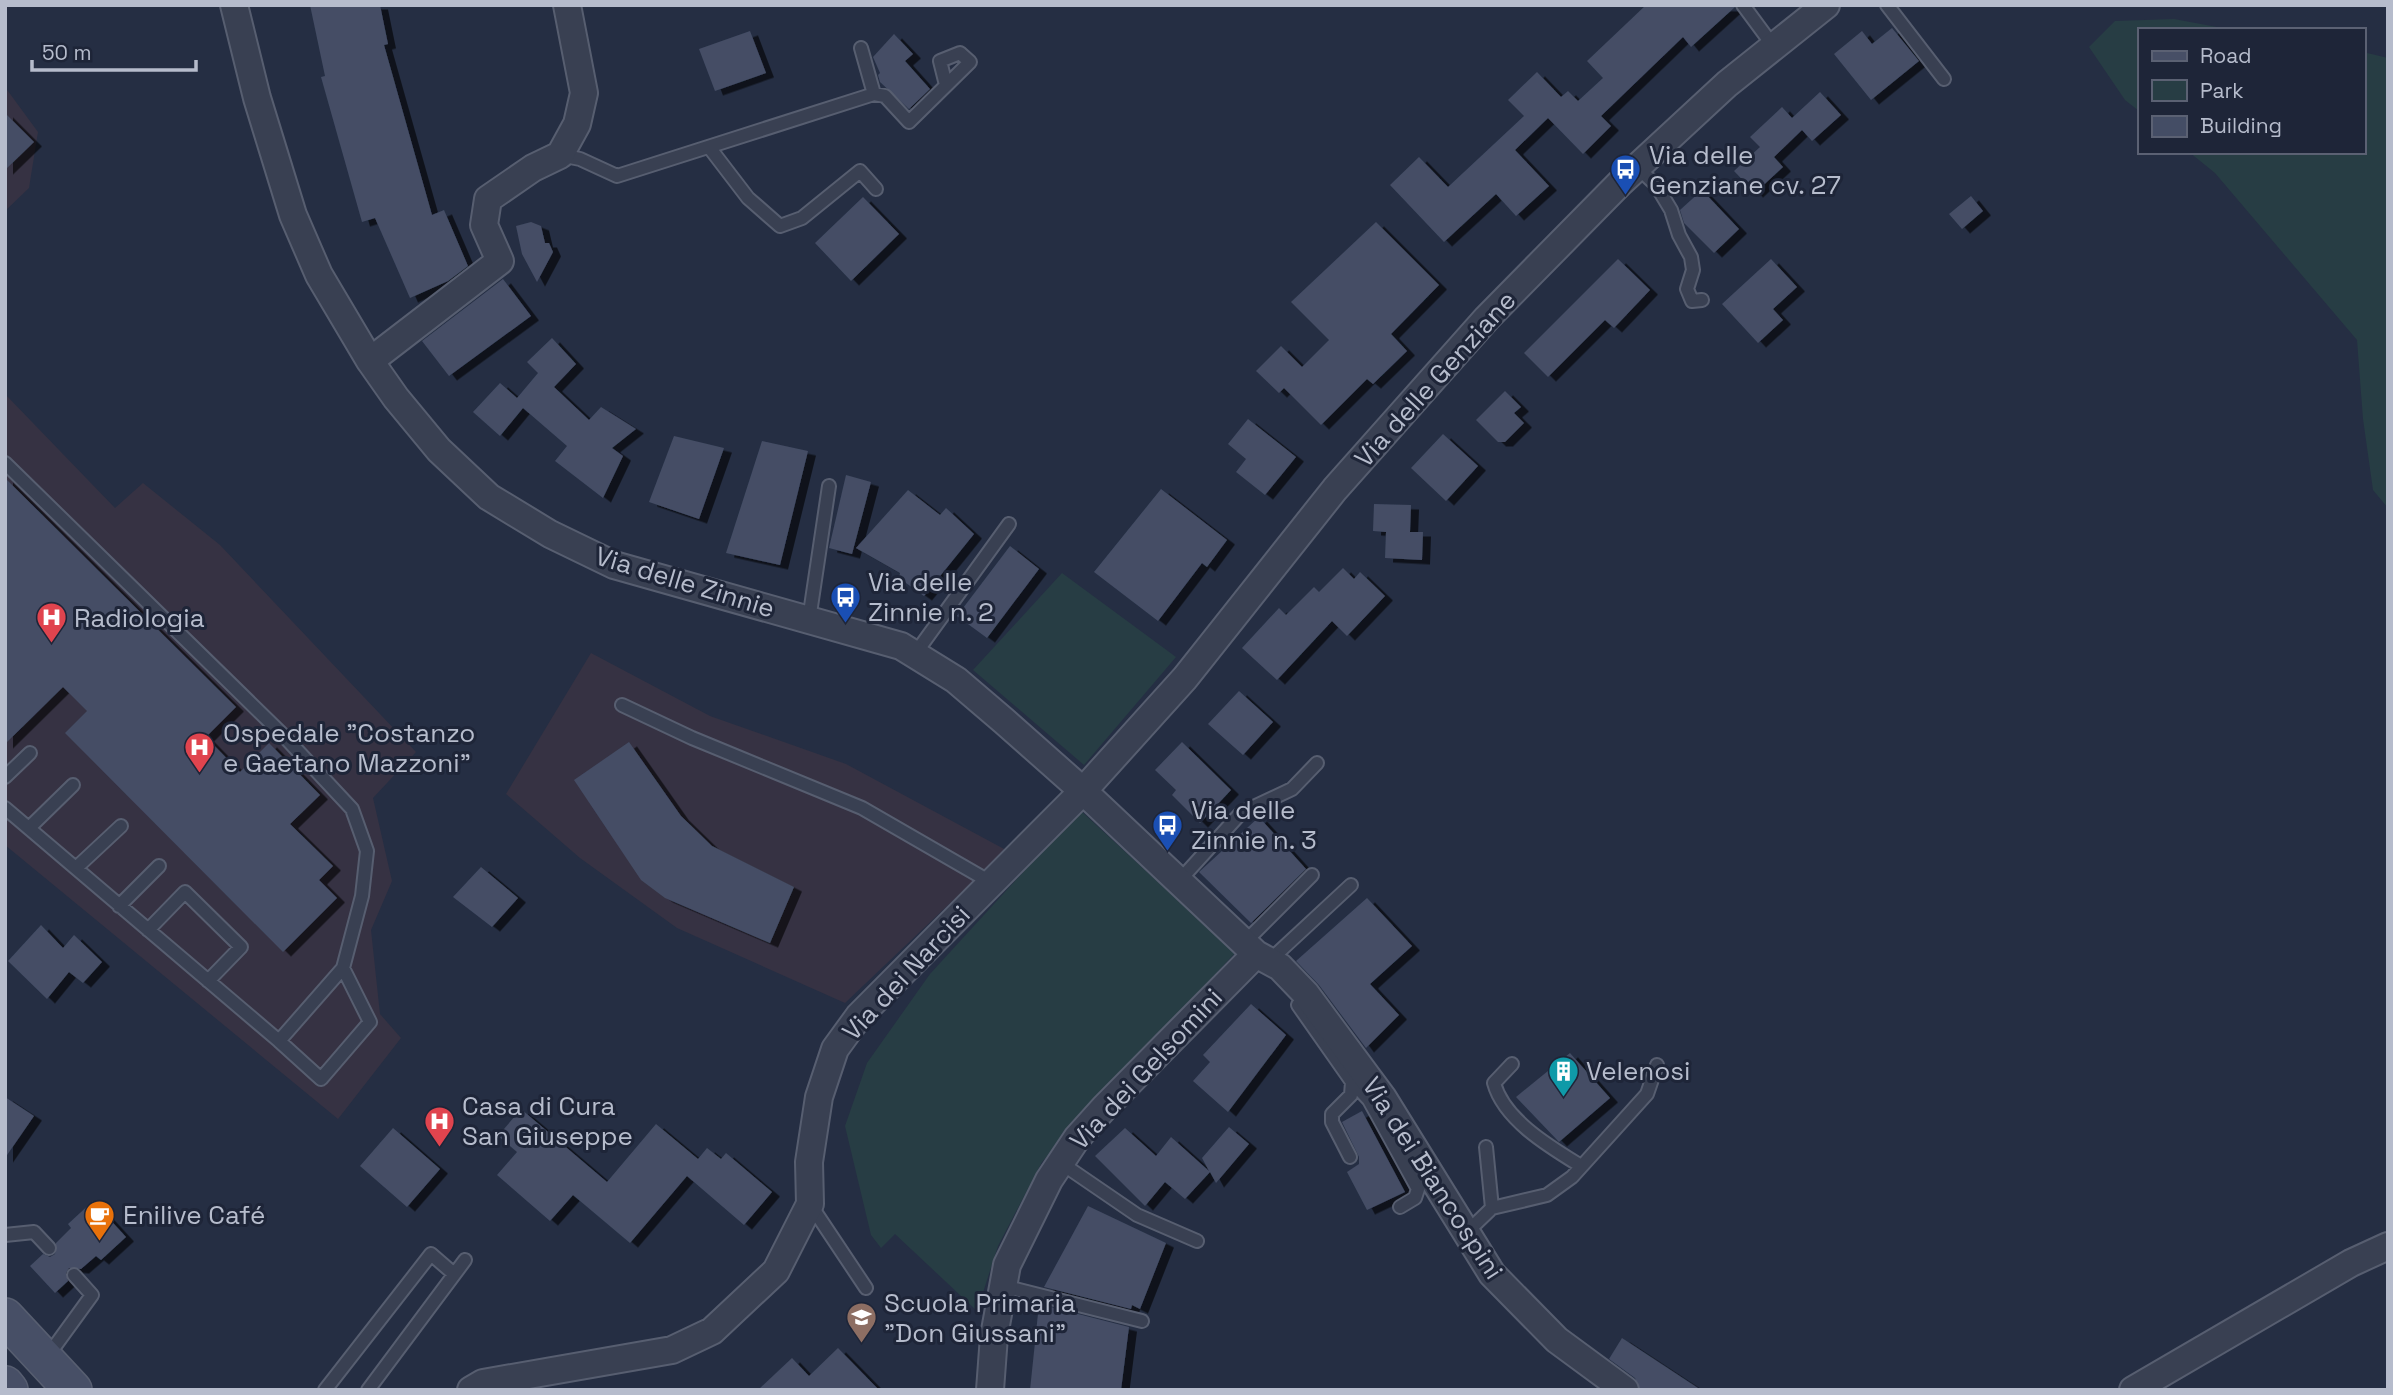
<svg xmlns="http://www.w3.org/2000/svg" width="2393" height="1395" font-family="'Space Grotesk',sans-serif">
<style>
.medical{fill:#363243}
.green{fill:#273d44}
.building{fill:#444d65;filter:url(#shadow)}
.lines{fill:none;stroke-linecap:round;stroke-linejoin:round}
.lane-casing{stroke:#575e70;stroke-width:16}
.street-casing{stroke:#575e70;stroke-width:30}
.secondary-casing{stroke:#575e70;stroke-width:40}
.lane{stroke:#394052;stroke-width:12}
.street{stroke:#394052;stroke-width:26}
.secondary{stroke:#474f66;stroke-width:37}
.labels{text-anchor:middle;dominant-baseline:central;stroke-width:6;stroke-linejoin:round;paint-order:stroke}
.poi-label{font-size:26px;fill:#b6bccc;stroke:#1e2538;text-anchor:start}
.street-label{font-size:26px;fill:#b6bccc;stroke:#1e2538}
</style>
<defs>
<filter id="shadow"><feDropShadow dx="8" dy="4.5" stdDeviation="0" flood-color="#0009"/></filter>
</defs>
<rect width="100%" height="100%" fill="#252e43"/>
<!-- medical -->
<path class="medical" d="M5,87L38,132L29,188L5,211Z
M5,394L115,508L143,483L220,545L416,752L373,798L392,881L371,930L380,1014L401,1038L338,1119L5,845Z
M591,653L710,716L846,764L1006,850L845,1003L677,928L580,858L506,794Z"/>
<!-- green -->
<path class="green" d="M2174,19L2233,30H2139V111L2125,100L2089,47L2115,21Z
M2363,52L2388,58V508L2373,490L2363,419L2357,340L2215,173L2189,152H2363Z
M1062,573L1176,657L1084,765L973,670Z
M1080,810L1235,953L1042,1162L998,1246L977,1311L895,1234L881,1248L871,1235L845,1126L867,1063L930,974Z"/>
<!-- building -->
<path class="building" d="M310,5H380L388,44L384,45L432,215L444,210L468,266L448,281L410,298L375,218L362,222L321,77L325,76Z
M1646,5L1735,7L1691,47L1683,37L1601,116L1611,126L1583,154L1548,118L1515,150L1549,186L1516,216L1496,194L1444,242L1390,185L1419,157L1448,187L1524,116L1508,100L1537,72L1561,97L1568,91L1578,101L1603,78L1587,61Z
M1892,28L1919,61L1871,100L1834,54L1862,31L1872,44Z
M750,31L766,73L715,91L699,49Z
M894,34L913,54L905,61L930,89L909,109L880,82L878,75L880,73L873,57Z
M1820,92L1841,115L1812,141L1802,130L1774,157L1783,167L1755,193L1734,171L1760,147L1750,137L1782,107L1792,118Z
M5,113L34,142L5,170Z
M1702,190L1739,229L1714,253L1684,223L1680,210Z
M1971,196L1983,211L1962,229L1949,214Z
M863,197L899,234L851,281L815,243Z
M531,222L541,226L545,243H549L553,252L537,282L522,254L516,226Z
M1376,222L1439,285L1391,334L1407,351L1373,384L1367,379L1321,425L1284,388L1279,393L1256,371L1281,346L1302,367L1329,340L1291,302Z
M1618,259L1650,290L1614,328L1605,320L1548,377L1524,353Z
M1771,259L1797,287L1773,309L1783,320L1758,343L1722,304Z
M503,279L531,316L449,376L422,341Z
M552,338L576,364L554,387L589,420L601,407L636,429L612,448L623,456L603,498L555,461L567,446L523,408L500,436L473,412L500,383L517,398L538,373L527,362Z
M1505,391L1521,407L1514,413L1524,423L1505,442H1498L1476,420Z
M1248,419L1296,457L1265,495L1236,472L1246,459L1228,444Z
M1443,434L1478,466L1446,501L1411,468Z
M674,436L724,448L699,519L649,502Z
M762,441L808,451L780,565L726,553Z
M846,475L871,482L852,554L829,548Z
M5,478L236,707L206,737L240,772L269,743L320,795L290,824L333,866L319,880L337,898L283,952L65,733L87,711L63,687L5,744Z
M1161,489L1227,540L1207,567L1202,563L1158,621L1094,572Z
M908,490L940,515L946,508L974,534L924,596L899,578L900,573L856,548Z
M1374,504L1411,505L1410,532H1423L1422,560L1385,558L1386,532L1373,531Z
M1010,546L1039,569L987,638L957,616Z
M1343,568L1354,579L1360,572L1385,596L1347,636L1332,621L1277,680L1242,648L1279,608L1286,615L1314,587L1319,592Z
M1239,691L1273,722L1243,755L1208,724Z
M629,742L681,816L712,846L794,887L770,943L665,898L641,880L574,780Z
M1182,742L1231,790L1200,823L1172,795L1176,790L1155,770Z
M1259,817L1306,869L1251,923L1199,872Z
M481,867L518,898L492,927L453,897Z
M1367,898L1412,946L1370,984L1399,1015L1366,1048L1319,985L1296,961Z
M41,925L63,948L74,935L102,962L83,983L69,972L47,999L8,961Z
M1251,1004L1286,1035L1228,1112L1193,1081L1210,1062L1203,1055Z
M1570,1053L1610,1098L1559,1142L1516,1097Z
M5,1097L34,1116L5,1158Z
M521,1109L607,1182L656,1124L698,1159L707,1148L721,1159L726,1153L772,1192L744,1225L687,1176L630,1243L573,1195L550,1221L497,1175L517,1152L498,1136Z
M1362,1111L1405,1192L1367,1210L1347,1172L1359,1164V1157L1342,1122Z
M1229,1127L1249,1144L1216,1183L1210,1172L1185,1199L1165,1182L1145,1206L1095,1156L1125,1128L1156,1156L1171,1137L1209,1171L1202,1158Z
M393,1128L440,1169L407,1207L360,1166Z
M93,1201L126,1237L101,1260L96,1256L81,1269L69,1268L66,1273L68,1281L55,1293L30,1266L43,1254L50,1257L55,1254L56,1243L71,1228L68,1224Z
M1088,1206L1166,1243L1140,1309L1132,1305L1131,1309L1044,1287Z
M1039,1304L1129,1327L1121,1390H1030Z
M1622,1338L1701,1390H1640L1635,1378L1609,1359Z
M838,1348L879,1390H758L792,1358L809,1376Z"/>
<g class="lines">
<defs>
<path id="lane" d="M1743,5L1774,47
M1887,5L1944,79
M861,48L874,94
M709,147L748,198L780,226L802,218L860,171L876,189
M560,155L580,159L617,176L874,94L885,96L909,122L970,62L960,53L940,61L946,85
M1637,167L1656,185L1671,210L1679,235L1691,257L1693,270L1687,289L1692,301L1702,300
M5,463L282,734L352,809L367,851L362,896L343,968L279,1041L5,808
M809,620L829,486
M915,654L1009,524
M622,705L692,738L862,808L992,883
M5,777L30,753
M29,828L73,785
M76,868L121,826
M1179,881L1241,813L1292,789L1317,763
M119,906L159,866
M148,930L185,892L241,947L208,981
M1244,943L1312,875
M1269,961L1351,885
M1298,1005L1352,1082L1369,1100L1418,1189L1415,1198L1400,1207
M279,1041L321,1079L370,1022L343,968
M1512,1064L1494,1083C1504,1120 1550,1147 1581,1166
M1486,1147L1492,1208
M1350,1157L1332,1122V1114L1351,1095L1352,1082
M1061,1163L1137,1215L1197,1241
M810,1204L866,1288
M1466,1233L1492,1208L1547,1195L1572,1177L1647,1094L1657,1065
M5,1235L34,1232L49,1248
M1003,1286L1142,1321
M47,1357L92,1295L74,1275
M325,1390L431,1254L454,1274
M368,1390L465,1260"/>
<path id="street" d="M234,5L257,98L293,215L319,275L370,361L396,398L439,450L489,497L550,534L614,565L901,646L956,680L1004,721L1083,791L1256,954L1280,967L1306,994L1383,1098L1492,1274L1557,1340L1625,1390
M370,361L500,261L484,225L488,199L533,168L560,155L577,124L584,93L567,5
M471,1390L483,1383L672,1350L712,1331L776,1271L810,1204L809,1162L819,1097L835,1049L859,1016L1083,791L1185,678L1335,489L1487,318L1620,183L1727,84L1826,5
M990,1390L994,1336L1007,1265L1049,1180L1077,1138L1104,1108L1256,954
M2133,1390L2351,1263L2388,1246"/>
<path id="secondary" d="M5,1317L73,1390
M5,1385L9,1390"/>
</defs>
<!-- lane casing -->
<use href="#lane" class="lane-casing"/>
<!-- street casing -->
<use href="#street" class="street-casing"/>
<!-- secondary casing -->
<use href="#secondary" class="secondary-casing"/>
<!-- lane -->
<use href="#lane" class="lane"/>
<!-- street -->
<use href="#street" class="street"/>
<!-- secondary -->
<use href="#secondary" class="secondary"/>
</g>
<!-- icons -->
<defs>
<symbol id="bus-pin" viewBox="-11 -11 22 30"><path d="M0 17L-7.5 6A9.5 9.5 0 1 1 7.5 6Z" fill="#1a4fb4" stroke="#1e2538"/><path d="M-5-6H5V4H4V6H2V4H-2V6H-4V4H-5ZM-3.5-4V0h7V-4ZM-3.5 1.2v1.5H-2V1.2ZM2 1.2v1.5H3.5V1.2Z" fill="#fff"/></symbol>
<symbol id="hospital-pin" viewBox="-11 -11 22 30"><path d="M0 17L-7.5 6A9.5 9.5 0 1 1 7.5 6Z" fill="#e0444e" stroke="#1e2538"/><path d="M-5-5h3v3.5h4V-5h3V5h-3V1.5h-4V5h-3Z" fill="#fff"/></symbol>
<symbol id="building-pin" viewBox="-11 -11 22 30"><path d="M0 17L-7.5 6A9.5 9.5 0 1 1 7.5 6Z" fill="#0f9aa8" stroke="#1e2538"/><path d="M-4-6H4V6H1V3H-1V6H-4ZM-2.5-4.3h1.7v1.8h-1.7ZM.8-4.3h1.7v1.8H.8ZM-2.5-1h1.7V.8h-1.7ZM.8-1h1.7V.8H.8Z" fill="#fff"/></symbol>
<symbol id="cafe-pin" viewBox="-11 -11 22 30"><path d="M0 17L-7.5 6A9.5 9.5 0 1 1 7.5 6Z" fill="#e8710a" stroke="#1e2538"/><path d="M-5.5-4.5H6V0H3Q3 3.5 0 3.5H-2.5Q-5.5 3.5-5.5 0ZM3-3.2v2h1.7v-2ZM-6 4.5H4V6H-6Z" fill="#fff"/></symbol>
<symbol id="school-pin" viewBox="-11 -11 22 30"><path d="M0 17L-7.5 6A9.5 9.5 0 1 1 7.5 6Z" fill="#8d6e63" stroke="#1e2538"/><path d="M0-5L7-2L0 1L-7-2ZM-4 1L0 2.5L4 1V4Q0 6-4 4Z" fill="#fff"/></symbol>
</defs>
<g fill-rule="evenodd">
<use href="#bus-pin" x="1608" y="152" width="35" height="47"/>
<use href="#bus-pin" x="828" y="580" width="35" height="47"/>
<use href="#hospital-pin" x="34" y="600" width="35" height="47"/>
<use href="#hospital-pin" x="182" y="730" width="35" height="47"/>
<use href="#bus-pin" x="1150" y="808" width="35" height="47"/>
<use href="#building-pin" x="1546" y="1054" width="35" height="47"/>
<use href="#hospital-pin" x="422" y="1104" width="35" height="47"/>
<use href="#cafe-pin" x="82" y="1198" width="35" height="47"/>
<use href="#school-pin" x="844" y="1300" width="35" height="47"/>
</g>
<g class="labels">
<!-- poi labels -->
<g class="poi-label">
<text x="1649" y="155">Via delle<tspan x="1649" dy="30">Genziane cv. 27</tspan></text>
<text x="868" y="582">Via delle<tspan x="868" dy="30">Zinnie n. 2</tspan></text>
<text x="74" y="618">Radiologia</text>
<text x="223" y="733">Ospedale "Costanzo<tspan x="223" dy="30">e Gaetano Mazzoni"</tspan></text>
<text x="1191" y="810">Via delle<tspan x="1191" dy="30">Zinnie n. 3</tspan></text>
<text x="1586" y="1071">Velenosi</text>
<text x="462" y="1106">Casa di Cura<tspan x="462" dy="30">San Giuseppe</tspan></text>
<text x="123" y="1215">Enilive Café</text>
<text x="884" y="1303">Scuola Primaria<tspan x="884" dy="30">"Don Giussani"</tspan></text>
</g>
<!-- street labels -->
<g class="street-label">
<text transform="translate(1435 379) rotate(-48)">Via delle Genziane</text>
<text transform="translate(685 582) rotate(17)">Via delle Zinnie</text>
<text transform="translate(906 973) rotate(-47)">Via dei Narcisi</text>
<text transform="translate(1146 1069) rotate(-47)">Via dei Gelsomini</text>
<text transform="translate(1433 1178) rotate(57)">Via dei Biancospini</text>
</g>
</g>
<!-- border -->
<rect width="2393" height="1395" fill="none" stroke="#b6bccc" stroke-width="14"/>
<!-- legend -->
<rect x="2138" y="28" width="228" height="126" fill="#1e2538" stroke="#5b6173" stroke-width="2"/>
<rect x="2152" y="51" width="35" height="10" fill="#474f66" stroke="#5b6173" stroke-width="2"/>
<text x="2200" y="63" font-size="21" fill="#b6bccc">Road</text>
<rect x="2152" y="80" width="35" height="21" fill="#273d44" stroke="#5b6173" stroke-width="2"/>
<text x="2200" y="98" font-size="21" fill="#b6bccc">Park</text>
<rect x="2152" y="116" width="35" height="21" fill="#444d65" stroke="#5b6173" stroke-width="2"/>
<text x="2200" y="133" font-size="21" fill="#b6bccc">Building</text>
<!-- scale -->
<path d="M32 60v10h164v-10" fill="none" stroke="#b6bccc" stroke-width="3.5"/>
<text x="42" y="60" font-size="21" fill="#b6bccc" stroke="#1e2538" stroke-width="5" paint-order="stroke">50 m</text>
</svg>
